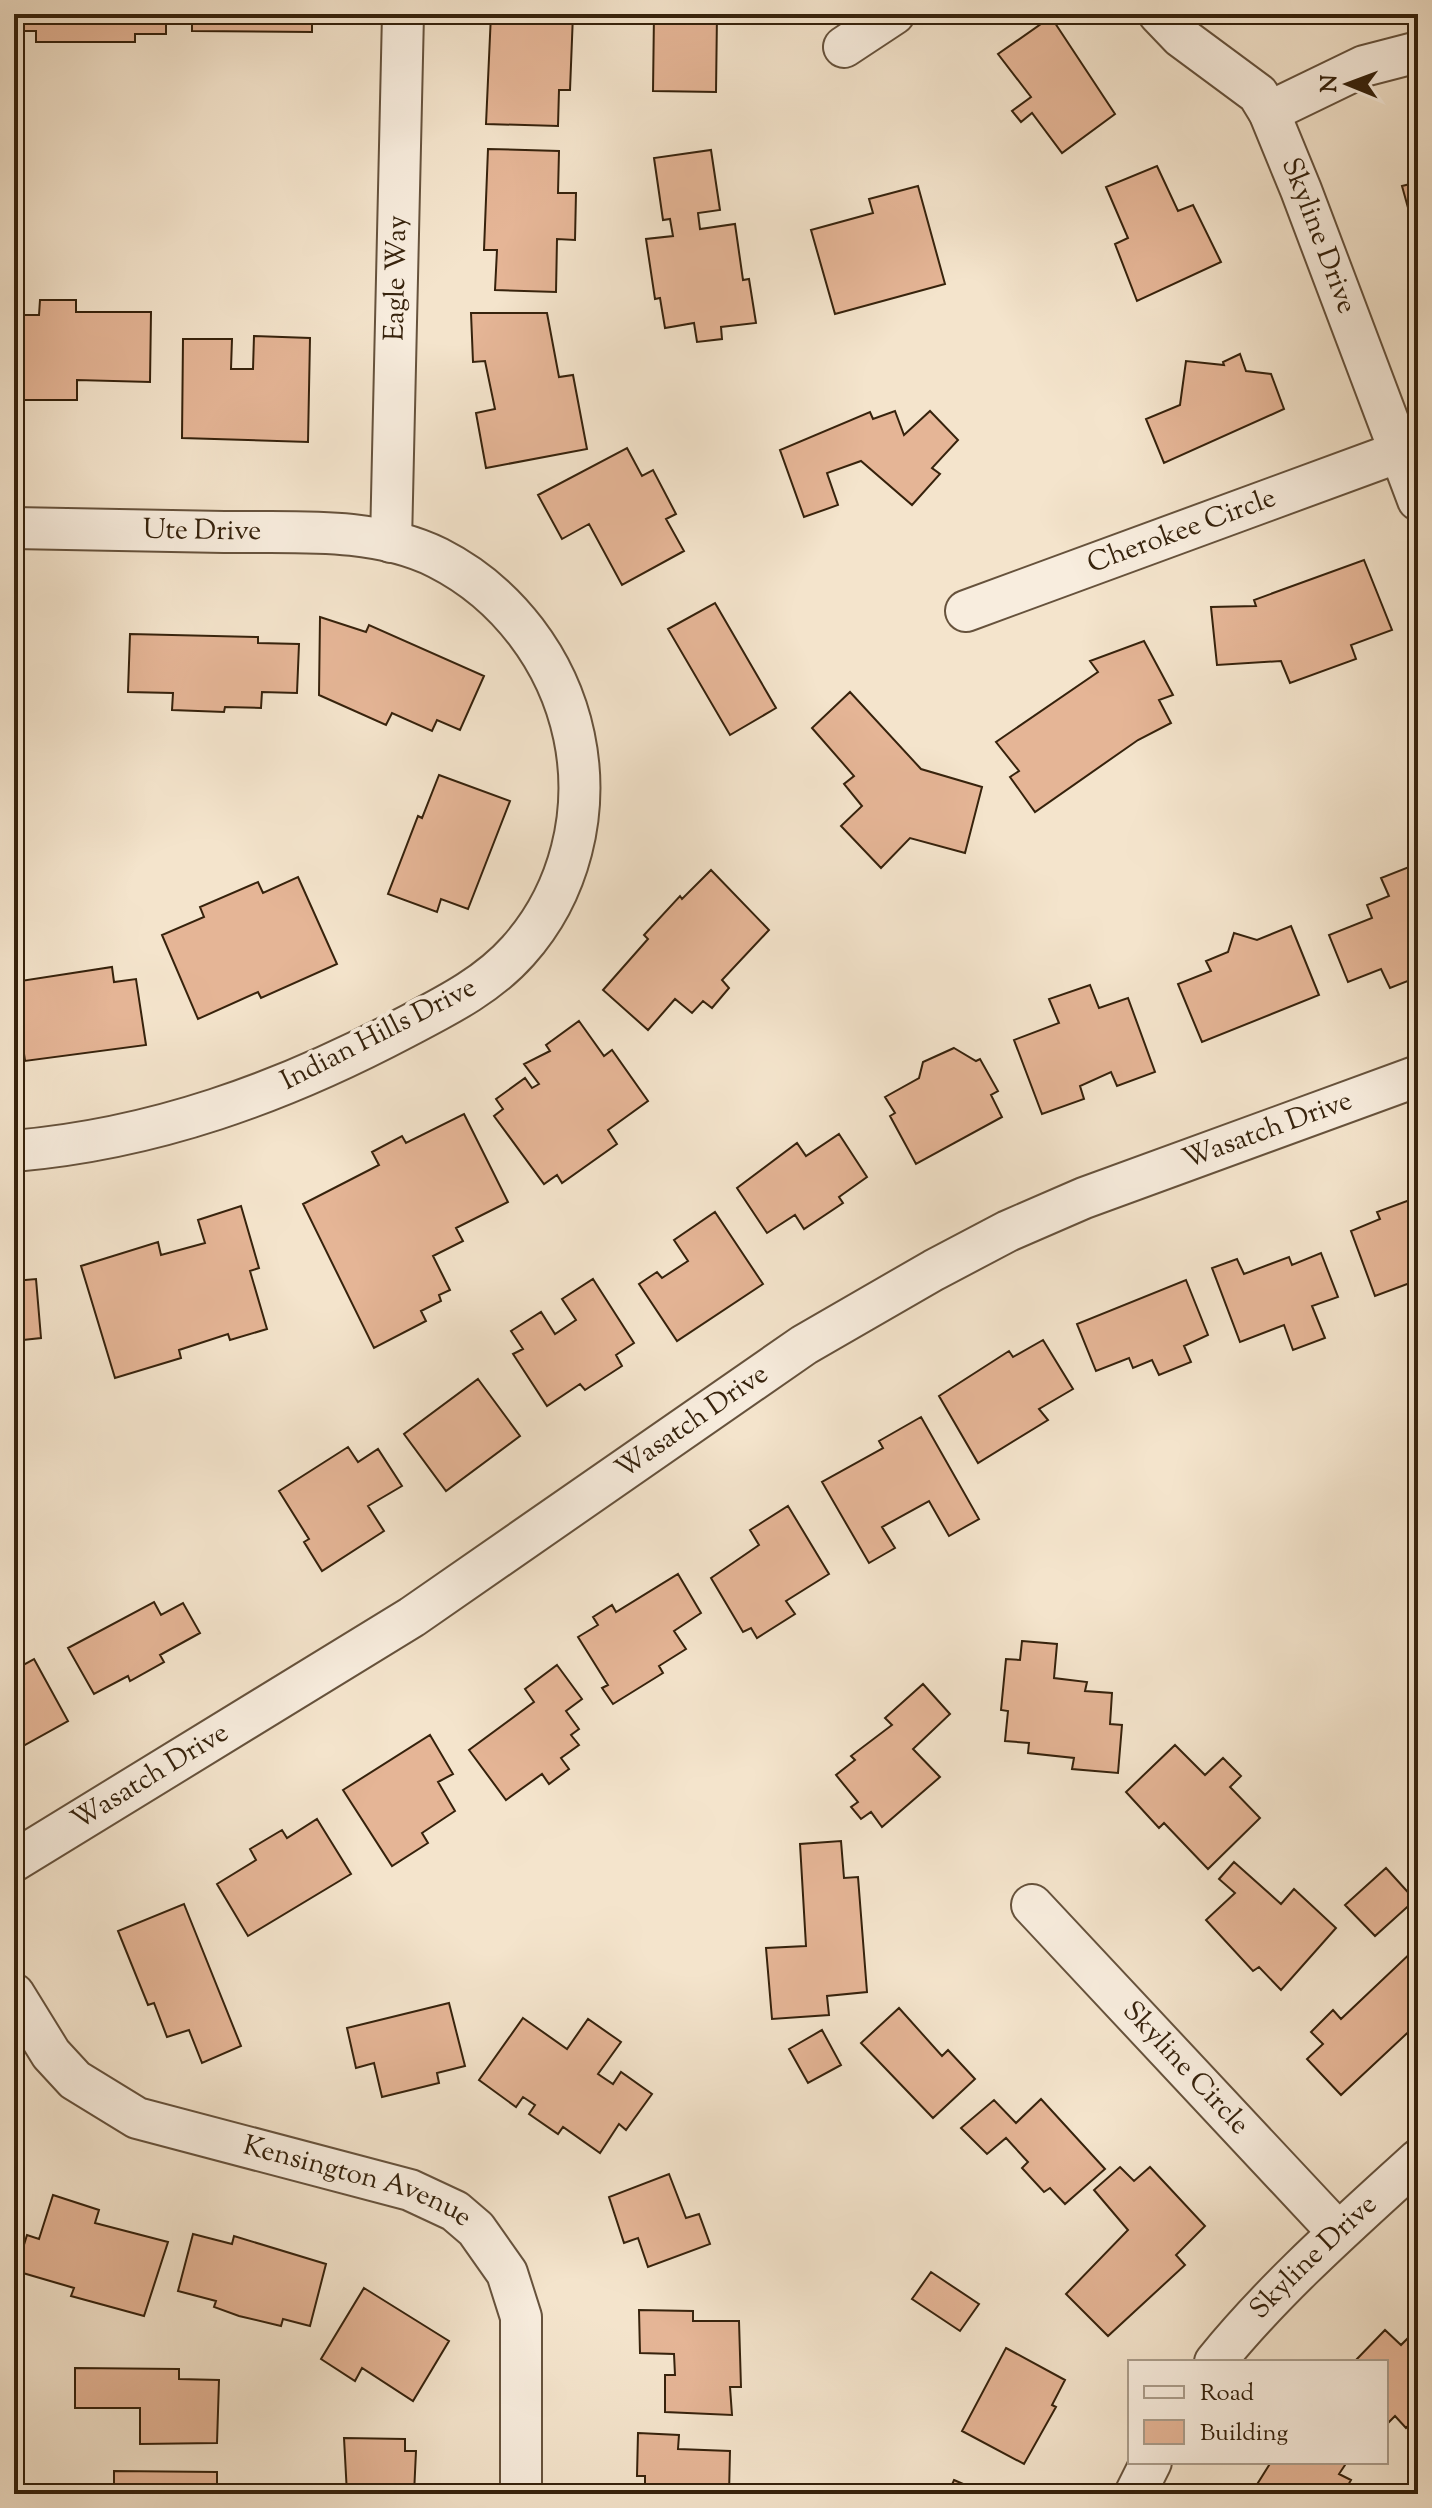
<svg xmlns="http://www.w3.org/2000/svg" width="1432" height="2508" font-family="'Sorts Mill Goudy',serif">
<style>
.building{fill:#e5b596;stroke:#36220c;stroke-width:2}
.lines{fill:none;stroke-linecap:round;stroke-linejoin:round}
.street-casing{stroke:#66523c;stroke-width:44}
.street{stroke:#f8edde;stroke-width:40}
.labels{text-anchor:middle;dominant-baseline:central;stroke-width:8;stroke-linejoin:round;paint-order:stroke}
.street-label{font-size:28px;fill:#36220c;stroke:#f8edde}
</style>
<rect width="100%" height="100%" fill="#f4e4cc"/>
<filter id="stains"><feTurbulence type="fractalNoise" baseFrequency=".0025" numOctaves="4"/><feColorMatrix values="0 0 0 0 .2 0 0 0 0 .09 0 0 0 0 .02 0 0 0 .5 -.17"/></filter>
<radialGradient id="worn" r=".72"><stop offset=".6" stop-color="#630" stop-opacity="0"/><stop offset="1" stop-color="#630" stop-opacity=".3"/></radialGradient>
<!-- building -->
<path class="building" d="M14,14H166V34H135V42H36V31H14Z
M192,14H312V32L192,31Z
M491,14H573L570,90H559L558,126L486,124Z
M654,14H717L716,92L653,91Z
M1051,17L1115,114L1062,153L1032,113L1021,122L1012,111L1031,97L998,54Z
M488,149L559,151L558,193H576L575,240L557,239L556,292L495,290L497,250H484Z
M711,150L720,210L698,213L700,229L735,224L743,280L749,279L756,323L721,327L722,339L697,342L694,323L665,328L660,298L655,299L646,239L673,236L670,219L663,220L654,158Z
M1157,166L1178,211L1193,205L1221,262L1137,301L1115,244L1128,238L1106,187Z
M1418,182V244L1402,186Z
M918,186L945,284L835,314L811,230L873,213L869,199Z
M40,300H76V312H151L150,382L77,380V400H21L22,378H15L16,315H39Z
M471,313H547L559,377L573,375L587,449L486,468L476,413L495,409L485,361L473,362Z
M254,336L310,338L308,442L182,438L183,339H232L231,369H253Z
M1240,354L1246,371L1271,374L1284,409L1164,463L1146,419L1180,405L1186,361L1224,365L1223,362Z
M895,411L904,435L930,411L958,440L932,468L940,474L912,505L861,461L827,473L838,505L804,517L780,450L870,412L873,419Z
M627,448L642,476L653,470L676,514L666,519L684,551L622,585L589,524L562,539L538,495Z
M1364,560L1392,630L1351,645L1356,659L1290,683L1281,661L1217,665L1211,607L1256,606L1254,600Z
M715,603L776,708L730,735L668,629Z
M320,617L366,632L369,625L484,676L460,730L437,720L432,731L392,713L386,725L319,695Z
M130,634L258,637V643L299,644L297,693L262,692L261,708L225,707L224,712L172,710L173,693L128,692Z
M1144,641L1173,695L1159,700L1171,723L1138,740L1035,812L1010,777L1019,771L996,742L1098,672L1090,661Z
M850,692L921,769L982,787L965,853L910,838L881,868L841,826L862,806L844,784L854,776L812,728Z
M439,775L510,801L468,909L441,899L437,912L388,894L418,816L422,818Z
M1414,865L1418,876V954L1411,957L1418,977L1390,988L1381,969L1348,982L1329,935L1372,918L1367,905L1389,896L1381,878Z
M711,870L769,930L722,980L729,988L712,1008L703,1001L692,1013L675,999L648,1030L603,990L648,939L644,935L680,896L682,899Z
M298,877L337,964L261,998L258,992L198,1019L162,935L204,917L200,907L258,882L263,893Z
M1291,926L1319,995L1202,1042L1178,984L1211,971L1206,961L1228,952L1234,933L1257,940Z
M112,967L114,982L136,979L146,1045L25,1061L14,982Z
M1090,985L1099,1008L1128,998L1155,1072L1117,1086L1111,1072L1080,1086L1084,1099L1042,1114L1014,1040L1059,1023L1049,999Z
M579,1021L604,1056L612,1050L648,1101L608,1130L617,1144L562,1183L557,1175L544,1184L494,1116L503,1109L496,1099L525,1078L532,1088L539,1084L524,1064L550,1051L546,1045Z
M954,1048L976,1061L980,1059L998,1091L991,1095L1002,1117L916,1164L890,1116L895,1113L885,1097L919,1078L923,1062Z
M464,1114L508,1202L456,1228L463,1241L433,1256L450,1290L439,1295L441,1301L421,1311L426,1321L374,1348L303,1204L379,1165L372,1152L402,1136L406,1143Z
M839,1134L867,1177L839,1197L843,1203L804,1229L795,1215L767,1233L737,1188L797,1143L806,1156Z
M1418,1197V1280L1375,1296L1351,1231L1380,1219L1377,1212Z
M241,1206L259,1268L250,1271L267,1329L230,1340L228,1334L179,1350L181,1358L115,1378L81,1266L158,1242L161,1255L205,1243L198,1220Z
M715,1212L763,1284L677,1341L639,1284L657,1272L662,1278L688,1261L674,1240Z
M1321,1253L1338,1297L1312,1306L1325,1338L1293,1350L1284,1325L1240,1342L1212,1268L1237,1259L1244,1274L1289,1257L1292,1265Z
M36,1279L41,1338L14,1341V1281Z
M593,1279L634,1343L616,1355L622,1366L585,1390L580,1384L547,1406L513,1354L523,1349L511,1331L541,1312L555,1334L576,1320L562,1299Z
M1186,1280L1208,1335L1184,1346L1191,1362L1159,1375L1152,1360L1133,1368L1129,1358L1096,1371L1077,1324Z
M1043,1340L1073,1389L1039,1409L1048,1420L978,1463L939,1396L1009,1351L1013,1357Z
M478,1379L520,1436L446,1491L404,1434Z
M921,1417L979,1519L949,1536L929,1501L882,1527L895,1548L869,1563L822,1482L883,1448L879,1441Z
M348,1447L358,1462L378,1449L402,1486L368,1506L384,1531L322,1571L304,1542L309,1539L279,1491Z
M788,1506L829,1574L786,1601L795,1614L757,1638L751,1628L743,1632L711,1578L759,1545L750,1530Z
M678,1574L701,1613L674,1631L686,1649L659,1666L663,1673L613,1704L602,1688L608,1685L578,1637L598,1625L593,1617L612,1605L616,1612Z
M154,1602L161,1615L183,1603L200,1633L160,1655L164,1662L130,1681L128,1676L94,1694L68,1648Z
M1022,1641L1057,1644L1054,1678L1087,1682L1085,1691L1112,1693L1110,1724L1122,1725L1118,1773L1072,1769L1074,1758L1028,1753L1029,1743L1005,1741L1008,1711L1001,1710L1006,1659L1020,1660Z
M34,1659L68,1721L14,1751V1670Z
M557,1665L582,1699L566,1711L579,1729L571,1735L579,1745L561,1758L569,1769L549,1784L542,1774L506,1800L469,1750L534,1702L525,1689Z
M923,1684L950,1714L913,1749L940,1777L882,1827L871,1812L861,1819L851,1807L858,1802L836,1775L855,1760L851,1756L892,1725L885,1718Z
M430,1735L453,1774L438,1782L455,1811L422,1833L428,1843L392,1866L343,1790Z
M1175,1745L1205,1775L1223,1758L1241,1776L1230,1787L1260,1818L1208,1869L1164,1823L1159,1828L1126,1792Z
M317,1819L351,1874L248,1936L217,1884L256,1860L250,1849L282,1830L287,1838Z
M841,1841L844,1878L858,1877L867,1992L827,1996L829,2015L772,2019L766,1948L806,1946L800,1844Z
M1234,1862L1281,1904L1294,1889L1336,1928L1281,1990L1259,1967L1253,1971L1206,1920L1235,1893L1219,1879Z
M1386,1868L1415,1900L1375,1936L1345,1905Z
M184,1904L241,2046L202,2063L189,2030L167,2037L154,2003L148,2005L118,1931Z
M1418,1946V2023L1341,2095L1307,2059L1323,2044L1311,2032L1333,2010L1341,2019Z
M449,2003L465,2066L437,2073L439,2083L382,2097L374,2063L356,2068L347,2028Z
M899,2008L942,2056L948,2050L975,2079L933,2118L861,2043Z
M523,2018L567,2049L588,2019L621,2042L598,2074L613,2084L621,2072L652,2094L626,2130L619,2124L600,2153L563,2127L558,2134L529,2114L535,2105L523,2097L516,2107L479,2080Z
M822,2030L841,2065L808,2083L789,2049Z
M1041,2099L1105,2169L1065,2204L1050,2188L1044,2192L1022,2168L1028,2162L1006,2138L987,2154L961,2128L994,2100L1016,2123Z
M1120,2167L1134,2181L1150,2167L1205,2226L1176,2255L1185,2265L1108,2336L1066,2294L1128,2230L1094,2190Z
M669,2174L686,2218L699,2214L710,2244L648,2267L638,2238L624,2243L609,2197Z
M53,2195L99,2210L95,2223L168,2242L144,2316L71,2296L74,2288L16,2271L27,2235L39,2239Z
M193,2234L232,2244L234,2236L326,2264L310,2326L283,2319L281,2326L239,2316L214,2307L216,2301L178,2291Z
M931,2272L979,2304L960,2331L912,2299Z
M364,2288L449,2341L413,2401L362,2368L355,2381L321,2359Z
M639,2310L693,2311V2321H739L741,2387H730L732,2415L665,2412V2375H675L674,2354L640,2353Z
M1418,2328V2416L1406,2428L1395,2416L1386,2425V2362H1354L1385,2330L1401,2345Z
M1006,2348L1065,2380L1052,2405L1056,2407L1024,2464L962,2431Z
M75,2368L179,2369V2379L219,2380L217,2443L140,2444V2408H75Z
M638,2433L679,2435L678,2449L730,2451L729,2494H645V2476H637Z
M344,2438L405,2439V2451H416L414,2494H347Z
M1271,2462H1347L1339,2474L1351,2480L1343,2494H1251Z
M114,2471L217,2472V2494H114Z
M954,2480L986,2494H948Z"/>
<g class="lines">
<defs>
<g id="street">
<path id="s1" d="M1159,14L1181,37L1258,94L1269,112L1301,190L1418,500"/>
<path d="M844,47L894,14"/>
<path d="M1269,112L1364,66L1418,52"/>
<path id="s2" d="M14,528C84,529 154,531 224,532C293,533 374,526 438,558C507,593 558,660 574,736C590,812 570,893 518,951C487,986 444,1007 404,1028C281,1093 154,1139 14,1151"/>
<path id="s3" d="M391,542L403,14"/>
<path id="s4" d="M966,611L1399,452"/>
<path id="s5" d="M14,1861L412,1617L804,1345L934,1270L1008,1231L1084,1198L1418,1076"/>
<path id="s6" d="M1032,1905L1338,2232"/>
<path id="s7" d="M14,1994L51,2054L75,2080L137,2118L410,2190L455,2211L476,2229L507,2273L521,2317V2494"/>
<path id="s8" d="M1215,2362C1275,2288 1348,2224 1418,2160"/>
<path d="M1135,2494L1151,2462"/>
</g>
</defs>
<!-- street casing -->
<use href="#street" class="street-casing"/>
<!-- street -->
<use href="#street" class="street"/>
</g>
<g class="labels">
<!-- street labels -->
<g class="street-label">
<text stroke="none"><textPath href="#s1" startOffset="282">Skyline Drive</textPath></text>
<text stroke="none"><textPath href="#s3" startOffset="264">Eagle Way</textPath></text>
<text stroke="none"><textPath href="#s2" startOffset="188">Ute Drive</textPath></text>
<text stroke="none"><textPath href="#s4" startOffset="230">Cherokee Circle</textPath></text>
<text transform="translate(379 1035) rotate(-27)">Indian Hills Drive</text>
<text stroke="none"><textPath href="#s5" startOffset="1456">Wasatch Drive</textPath></text>
<text stroke="none"><textPath href="#s5" startOffset="808">Wasatch Drive</textPath></text>
<text stroke="none"><textPath href="#s5" startOffset="160">Wasatch Drive</textPath></text>
<text stroke="none"><textPath href="#s6" startOffset="224">Skyline Circle</textPath></text>
<text stroke="none"><textPath href="#s7" startOffset="408">Kensington Avenue</textPath></text>
<text stroke="none"><textPath href="#s8" startOffset="144">Skyline Drive</textPath></text>
</g>
</g>
<!-- margin -->
<rect width="1432" height="2508" fill="none" stroke="#f4e4cc" stroke-width="48"/>
<rect x="16" y="16" width="1400" height="2476" fill="none" stroke="#36220c" stroke-width="4"/>
<rect x="24" y="24" width="1384" height="2460" fill="none" stroke="#36220c" stroke-width="2"/>
<!-- legend -->
<rect x="1128" y="2360" width="260" height="104" fill="#f8edde" stroke="#aa9c8a" stroke-width="2"/>
<rect x="1144" y="2386" width="40" height="12" fill="#f8edde" stroke="#aa9c8a" stroke-width="2"/>
<text x="1200" y="2400" font-size="24" fill="#36220c">Road</text>
<rect x="1144" y="2420" width="40" height="24" fill="#e5b596" stroke="#aa9c8a" stroke-width="2"/>
<text x="1200" y="2440" font-size="24" fill="#36220c">Building</text>
<!-- north arrow -->
<g transform="translate(1348 84) rotate(271)" stroke="#f8edde" stroke-width="6" paint-order="stroke">
<path d="M0-6L14 30L0 20L-14 30Z" fill="#36220c"/>
<text y="-12" font-size="22" font-weight="bold" text-anchor="middle" fill="#36220c">N</text>
</g>
<rect width="100%" height="100%" filter="url(#stains)"/>
<rect width="100%" height="100%" fill="url(#worn)"/>
</svg>
